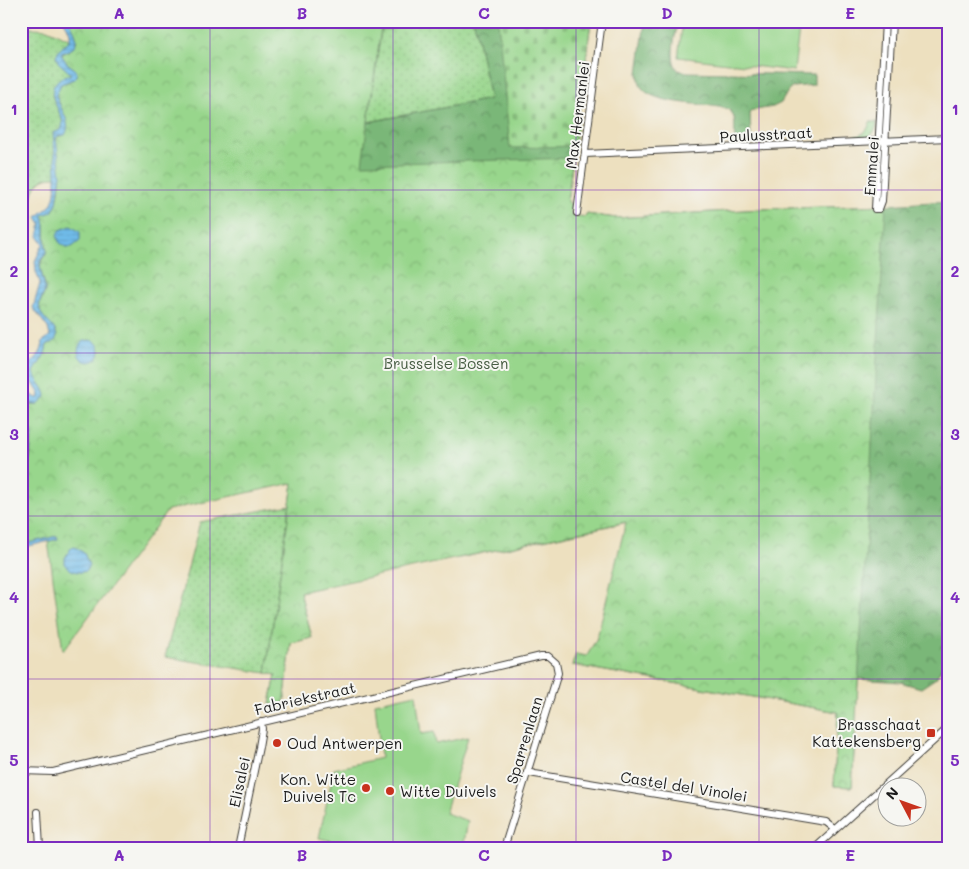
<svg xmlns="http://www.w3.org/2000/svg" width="969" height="869" font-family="Mali,sans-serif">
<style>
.grass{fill:url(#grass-dots);stroke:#5a7954}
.forest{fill:url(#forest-crowns);stroke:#4b6a4a}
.cemetery{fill:url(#cemetery-stones);stroke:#5a7954}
.park{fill:url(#park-crowns);stroke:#5a7954}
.garden{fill:#98d68c;stroke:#5a7954}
.water{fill:url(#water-rules);stroke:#466c82}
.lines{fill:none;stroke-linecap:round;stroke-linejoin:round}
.street-casing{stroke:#3b3934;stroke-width:8}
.street{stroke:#fff;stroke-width:6}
.grid{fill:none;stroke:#7b2cbf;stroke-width:1;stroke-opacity:0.55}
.poi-dot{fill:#c8321e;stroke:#f6f6f2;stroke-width:2}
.labels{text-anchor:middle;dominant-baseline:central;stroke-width:4;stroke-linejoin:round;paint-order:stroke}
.street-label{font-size:15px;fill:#1c1c1c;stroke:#f6f6f2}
.park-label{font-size:15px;fill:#475d43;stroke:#f6f6f2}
.poi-label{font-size:15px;fill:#1c1c1c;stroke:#f6f6f2;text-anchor:end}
.neatline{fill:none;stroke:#7b2cbf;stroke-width:2}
.grid-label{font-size:16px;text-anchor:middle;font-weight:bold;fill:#7b2cbf}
</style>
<defs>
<pattern id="grass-dots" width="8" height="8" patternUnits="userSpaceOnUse" patternTransform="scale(1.25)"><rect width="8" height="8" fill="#98d68c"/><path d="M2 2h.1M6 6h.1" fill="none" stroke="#82b778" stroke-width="1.8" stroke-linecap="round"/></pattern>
<pattern id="forest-crowns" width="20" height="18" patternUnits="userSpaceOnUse" patternTransform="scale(1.25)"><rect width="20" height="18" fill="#7ab778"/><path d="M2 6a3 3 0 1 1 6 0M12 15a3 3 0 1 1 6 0" fill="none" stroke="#639462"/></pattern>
<pattern id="cemetery-stones" width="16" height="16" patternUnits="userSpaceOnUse" patternTransform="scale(1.25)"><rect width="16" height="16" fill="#98d68c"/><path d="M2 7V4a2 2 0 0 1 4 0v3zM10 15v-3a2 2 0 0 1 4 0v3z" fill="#82b778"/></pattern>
<pattern id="park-crowns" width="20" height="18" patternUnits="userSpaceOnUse" patternTransform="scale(1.25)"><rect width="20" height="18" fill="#98d68c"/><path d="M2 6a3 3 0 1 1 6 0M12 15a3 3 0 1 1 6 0" fill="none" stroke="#82b778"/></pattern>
<pattern id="water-rules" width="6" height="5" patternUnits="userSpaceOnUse" patternTransform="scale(1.25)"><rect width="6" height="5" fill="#70bbe9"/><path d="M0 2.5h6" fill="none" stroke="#60a0c7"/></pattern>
</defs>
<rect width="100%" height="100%" fill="#f6f6f2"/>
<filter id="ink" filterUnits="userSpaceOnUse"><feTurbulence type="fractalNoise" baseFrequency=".02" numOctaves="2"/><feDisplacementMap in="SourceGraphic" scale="10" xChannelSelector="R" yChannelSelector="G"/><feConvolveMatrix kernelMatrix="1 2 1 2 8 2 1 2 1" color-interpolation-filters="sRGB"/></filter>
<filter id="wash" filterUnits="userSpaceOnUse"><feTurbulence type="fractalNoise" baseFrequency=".0096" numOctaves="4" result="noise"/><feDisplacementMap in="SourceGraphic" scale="20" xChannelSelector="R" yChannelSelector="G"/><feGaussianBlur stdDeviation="1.12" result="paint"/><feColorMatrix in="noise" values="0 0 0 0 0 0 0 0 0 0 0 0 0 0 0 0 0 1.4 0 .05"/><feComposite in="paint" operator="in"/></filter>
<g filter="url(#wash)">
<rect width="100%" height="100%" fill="#ede0bf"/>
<!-- grass -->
<path class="grass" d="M424,21H474L490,99L368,122L381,31Z
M21,27L47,29L69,39C67,47 58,49 56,56L58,62L71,72V74L64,77L52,95L63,122L62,130L55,132L57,177C53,177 48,177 44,179C30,186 30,211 27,224L25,227L21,228Z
M870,122H877C875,144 855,139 839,139V137C853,137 866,138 870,122Z
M290,505L266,673L165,657L200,522Z"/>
<!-- forest -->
<path class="forest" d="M382,21L368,122L490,99L474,21H591L567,202L316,588L300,592L312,638L291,643L284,705L270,704L276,675L266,673L293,483Z
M645,21H678C676,35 668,58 678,70L688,72L814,75V85L793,87L788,91L781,103L773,107L750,111L751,139L735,140C734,133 736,118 732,113C729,108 722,108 718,107C699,103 654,104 642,88C639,84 639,79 638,73Z
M948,201V657L936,678L921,688L900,682L858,679L852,787L834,786L838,712L583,667L587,656L597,638L627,522L459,558L581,216L585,217L586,214L616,218L761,209L887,205Z"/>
<!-- cemetery -->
<path class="cemetery" d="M382,21H424L381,31Z
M498,21H591L575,146L510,148Z"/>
<!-- park -->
<path class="park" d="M69,21H382L362,164L573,158L567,202L571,204V215L585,217L586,214L616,218L761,209L886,205L852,787L834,786L838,712L572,665L576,654L587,656L597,638L626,522L300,592L312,638L291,643L284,705L270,704L276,675L266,673L293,483L168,510L63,651L48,541L58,539L57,536L21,545V515L23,514L27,502L22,483L30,458L32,437L30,431L23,427L22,419L28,405L38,404L42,387C37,382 32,376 35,369C41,362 45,354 47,345L57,336C55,324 42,321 40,310C38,302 44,297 45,291C46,275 33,268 47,253C44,240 47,228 43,215L52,212L54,209C64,186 59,162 56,139L58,136H62L65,117L56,95L61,84L74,79L77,75L76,70L67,63L62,56V54C82,46 78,37 69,21Z"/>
<!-- garden -->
<path class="garden" d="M683,21H800L794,71L678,57Z
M416,694L421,734L434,732L436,744L468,737L445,813L468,821L463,848H363L319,838L334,769L381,758L375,703Z"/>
<!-- water -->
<path class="water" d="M64,21H69C74,30 80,39 73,48L62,53V56L67,63L76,70L77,75L74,79L61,84L56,95C59,108 73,122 65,135L58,136L56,138L61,175L57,203L52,212L43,215C47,227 43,238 47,251C45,255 40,259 40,264C40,272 44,280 45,288C45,296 37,301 40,310C43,321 55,324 57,336L55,341L47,345L45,354L34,372C36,382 46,387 46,397L38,404H29L22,419V426L31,431L33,436L31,441L29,463L22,483L28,508L21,515L23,506L21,501V473L25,463L27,437L26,433L21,431V407L25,394H30L37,398H39L40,394C13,356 42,368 43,341L50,336L48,328L33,308L40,283L36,272L35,261L43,244L38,236L41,224L37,217C41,212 45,211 49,207C61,196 54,149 53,133L61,130C69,114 42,98 57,81C61,77 67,76 71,74L58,62L56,56C63,40 79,45 64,21Z
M71,226L80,232V241L72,247H66L59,242L57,235L60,230Z
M78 351a11 11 0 1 1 22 0a11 11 0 1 1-22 0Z
M57,536L58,539L21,548V545Z
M75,547L84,553L89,565L86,571C78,574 71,571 65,565V558L71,548Z"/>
</g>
<g filter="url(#ink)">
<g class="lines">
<defs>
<path id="street" d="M885,21L875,209H879L882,201L892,21
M585,154L948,138
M577,213L602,21
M21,771L53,772L541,656H548L556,663L558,673L504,848
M527,772L535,774L826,822L835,829
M38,812L40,848
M238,848L259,747L262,729L261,722
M815,848L948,728"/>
</defs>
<!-- street casing -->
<use href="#street" class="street-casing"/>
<!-- street -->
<use href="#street" class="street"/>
</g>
</g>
<!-- grid -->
<path class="grid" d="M210,21V848M393,21V848M576,21V848M759,21V848M21,190H948M21,353H948M21,516H948M21,679H948"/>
<!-- markers -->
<g class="poi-dot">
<rect x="926" y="728" width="10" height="10" rx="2.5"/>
<circle cx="277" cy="743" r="5"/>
<circle cx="366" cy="788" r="5"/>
<circle cx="390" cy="791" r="5"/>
</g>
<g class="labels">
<!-- street labels -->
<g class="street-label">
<text transform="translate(577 115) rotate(-83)">Max Hermanlei</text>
<text transform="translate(766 134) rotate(-3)">Paulusstraat</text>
<text transform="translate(871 166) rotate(-86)">Emmalei</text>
<text transform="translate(305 698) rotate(-13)">Fabriekstraat</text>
<text transform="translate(524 740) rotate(-73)">Sparrenlaan</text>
<text transform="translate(239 782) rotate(-78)">Elisalei</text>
<text transform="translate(684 786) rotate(9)">Castel del Vinolei</text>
</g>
<!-- park labels -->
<g class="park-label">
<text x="446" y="363">Brusselse Bossen</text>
</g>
<!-- poi labels -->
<g class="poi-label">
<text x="921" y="724">Brasschaat<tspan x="921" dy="17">Kattekensberg</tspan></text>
<text x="287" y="743" text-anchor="start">Oud Antwerpen</text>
<text x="356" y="779">Kon. Witte<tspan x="356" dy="17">Duivels Tc</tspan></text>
<text x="400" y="791" text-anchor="start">Witte Duivels</text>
</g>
</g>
<!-- margin -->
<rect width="969" height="869" fill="none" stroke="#f6f6f2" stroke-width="55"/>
<!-- north arrow -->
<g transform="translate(902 802) rotate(311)"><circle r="24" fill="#f6f6f2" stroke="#9f9f9c"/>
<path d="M0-4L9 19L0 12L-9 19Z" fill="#c8321e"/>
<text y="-8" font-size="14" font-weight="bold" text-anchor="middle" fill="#1c1c1c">N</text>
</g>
<rect x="28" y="28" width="914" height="814" class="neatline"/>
<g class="grid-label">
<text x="119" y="19">A</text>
<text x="302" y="19">B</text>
<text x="484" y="19">C</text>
<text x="667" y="19">D</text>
<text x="850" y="19">E</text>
<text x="14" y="115">1</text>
<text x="955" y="115">1</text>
<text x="14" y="277">2</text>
<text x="955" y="277">2</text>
<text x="14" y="440">3</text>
<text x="955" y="440">3</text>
<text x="14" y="603">4</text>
<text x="955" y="603">4</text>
<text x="14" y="766">5</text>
<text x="955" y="766">5</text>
<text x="119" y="861">A</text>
<text x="302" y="861">B</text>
<text x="484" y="861">C</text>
<text x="667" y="861">D</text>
<text x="850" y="861">E</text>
</g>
</svg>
